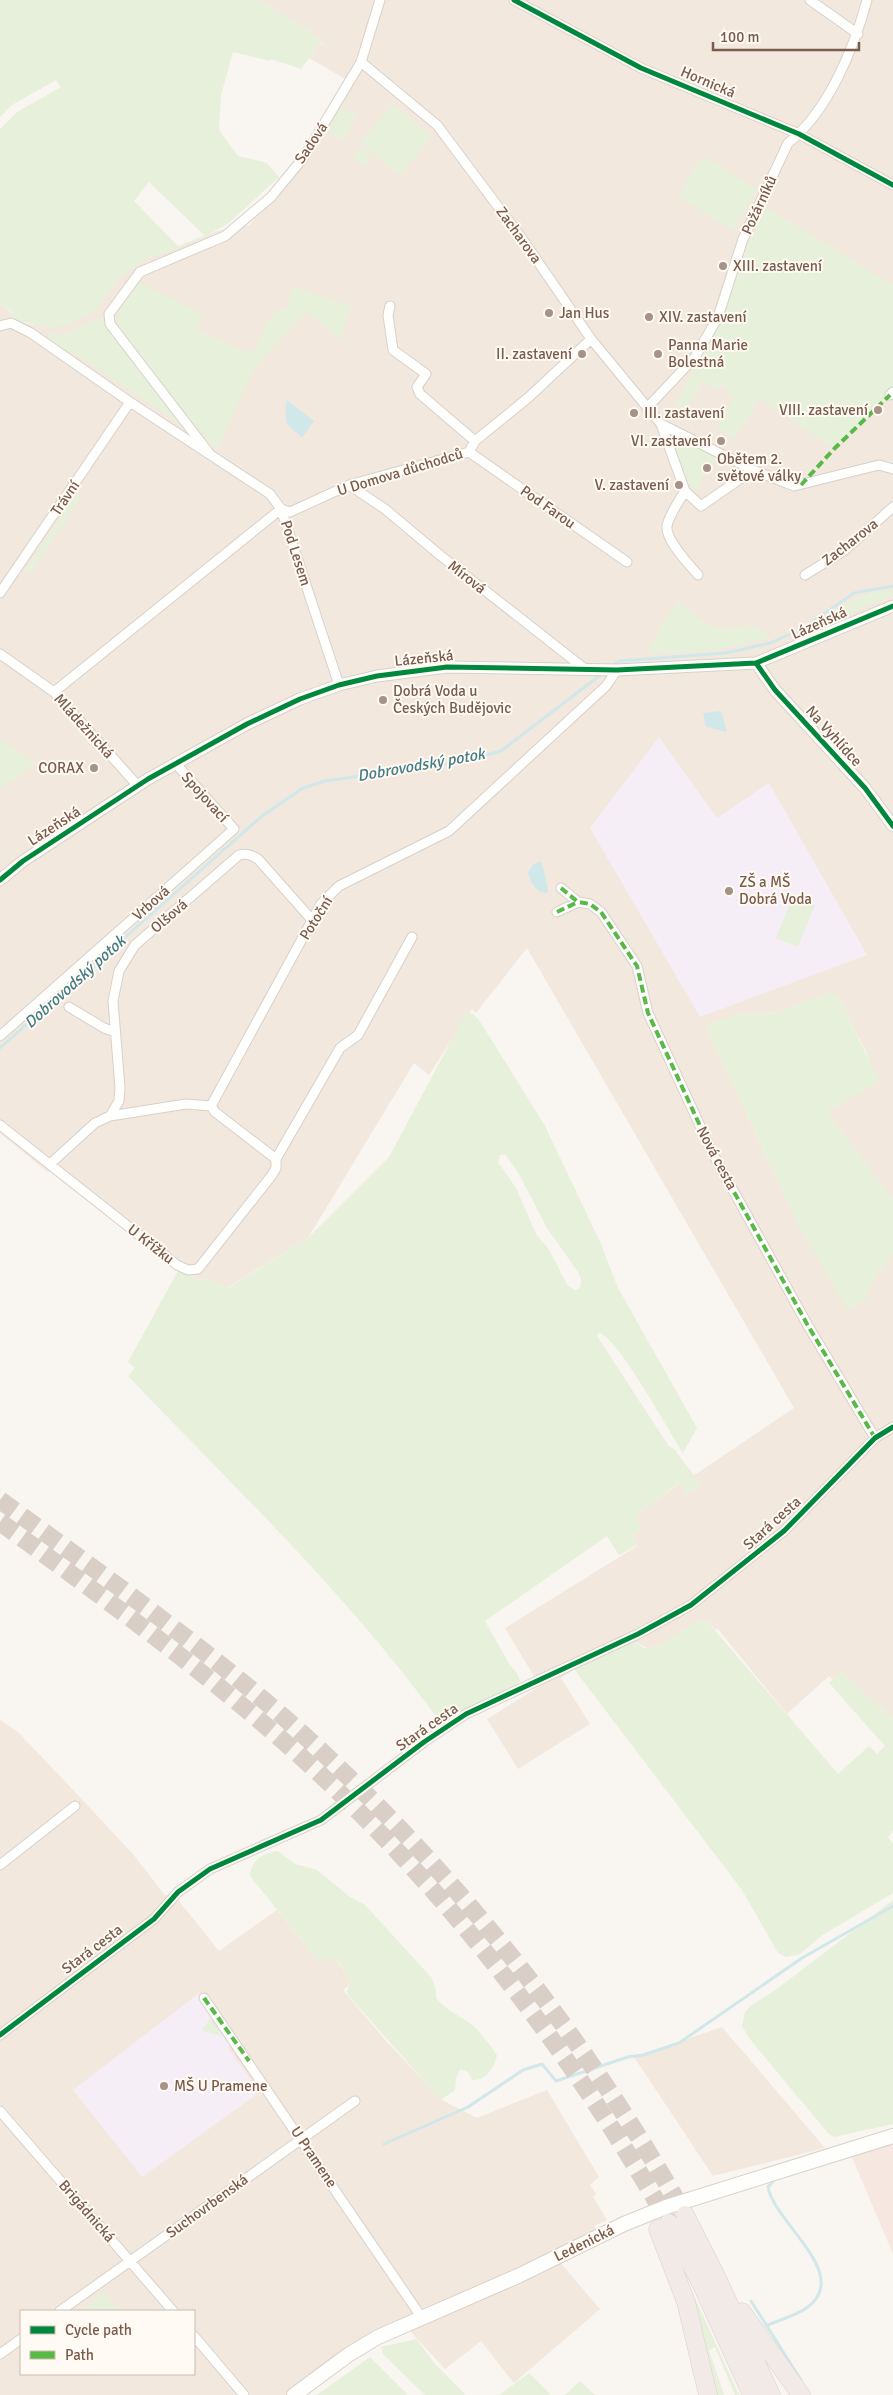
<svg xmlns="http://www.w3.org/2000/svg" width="893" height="2395" font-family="Signika,sans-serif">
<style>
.residential{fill:#f2e8de;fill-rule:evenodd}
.commercial{fill:#f6e8e1}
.education{fill:#f6eef6}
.green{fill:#e7f0db;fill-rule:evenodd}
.water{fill:#d0e8ea}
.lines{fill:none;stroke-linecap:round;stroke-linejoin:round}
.stream{stroke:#d0e8ea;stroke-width:3}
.motorway-tunnel{stroke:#d9cfc7;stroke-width:18;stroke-dasharray:18 9;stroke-linecap:butt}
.minor-casing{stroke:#d7d1cb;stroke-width:11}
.tertiary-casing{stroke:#d7d1cb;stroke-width:13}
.secondary-casing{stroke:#d9d2cb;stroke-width:16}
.motorway-casing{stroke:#dad1cc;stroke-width:19}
.minor{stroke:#fefefd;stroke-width:9}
.tertiary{stroke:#fefefd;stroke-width:11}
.secondary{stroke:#fefefd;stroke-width:14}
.motorway{stroke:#f2eae7;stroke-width:18}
.quiet{stroke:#58b947;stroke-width:4;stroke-dasharray:8 4;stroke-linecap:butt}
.cycleway-casing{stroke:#fffaf3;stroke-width:8}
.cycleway{stroke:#00873e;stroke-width:5}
.poi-dot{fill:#a69286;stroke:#fffaf3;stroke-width:2}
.labels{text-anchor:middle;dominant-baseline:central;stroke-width:4;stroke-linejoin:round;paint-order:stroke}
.street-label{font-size:15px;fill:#7a5c4d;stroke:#fffaf3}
.poi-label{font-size:15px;fill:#7a5c4d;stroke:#fffaf3;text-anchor:start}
.water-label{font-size:16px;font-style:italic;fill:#437c86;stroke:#fffaf3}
</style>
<rect width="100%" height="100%" fill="#f9f5f0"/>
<!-- residential -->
<path class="residential" d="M258,0H893V1200L830,1117L832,1109L876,1083L867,1053L850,1022L842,1001L831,993L777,1012L738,1015L707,1029L798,1224L866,1294L876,1275L893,1255V1719L842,1672L833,1680L829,1676L787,1714L718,1629L716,1630L706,1620L659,1646L647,1648L634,1641L574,1669L561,1678L590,1724L518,1769L487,1719L540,1686L505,1628L637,1546L633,1536L641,1528L636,1515L680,1483L693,1476L794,1408L527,948L476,1013L472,1009L429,1075L414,1063L308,1238L227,1288L209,1279L198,1280L175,1269L50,1172H47L0,1133V304L13,314L12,320L35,325L15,202L166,251L200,239L217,231L250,225L351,82L309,58L320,43L328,48L309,31Z
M0,1720L18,1732L58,1774L133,1854L164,1894L179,1901L219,1951L277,1910L320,1963L328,1958H332L338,1963L350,1977L348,1986L343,1990L387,2042L442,2100L477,2118L547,2090L599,2177L590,2185L596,2194L593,2197L607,2220L594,2226L596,2231L552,2253L600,2309L514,2383L481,2341L445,2369L400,2320L303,2395H0ZM21,2311H194V2374H21Z
M722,2027L825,2148L713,2176L634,2057Z"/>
<!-- commercial -->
<path class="commercial" d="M893,2142V2254L851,2155Z"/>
<!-- education -->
<path class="education" d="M659,737L717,818L769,783L867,955L700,1017L590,828Z
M198,1994L233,2044L228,2046L229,2050L251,2080L247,2083L256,2095L142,2177L73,2090Z"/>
<!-- green -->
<path class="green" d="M0,0H258L309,31L323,44L341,56L320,43L301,69L271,59L270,61L233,52L221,95L219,130L238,156L267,163L279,177L229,223L201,239L150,257L119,279L96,310L70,324L53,328L12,320L13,313L0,304V129L17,112L61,87L56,80L12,105L0,117ZM149,182L204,235V236L178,246L134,201Z
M392,104L432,136L400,176L360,143Z
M342,107L357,116L342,141L327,131Z
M361,149L365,150L370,156L367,167L360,165L353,157L355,152Z
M703,156L758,190L732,230L678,196Z
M766,207L893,285V387L864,421L834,448L759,399L735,439L716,428L734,399L727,394L729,390L722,385L719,390L703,381L686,411L675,404L721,322L748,244Z
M137,282L203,314L196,329L244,352L250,350L254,351C262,336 269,309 288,307L292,287L351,306L340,340L306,311L253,371L217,449L207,442L185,412L171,399L119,327L116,307Z
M101,317L185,427L76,355L49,340L48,336L50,333L63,335Z
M675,436L717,457L693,493L671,440Z
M77,494L81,497L30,574L25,570Z
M893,590V595L805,633C835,611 853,592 893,590Z
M678,600C689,609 700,621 713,626C739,635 751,613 769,638L712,651L648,654L657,633Z
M0,739L36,764L0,789Z
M793,896L815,905L798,947L776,938Z
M831,993L837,995L842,1001L850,1022L878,1077L876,1083L871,1087L832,1109L830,1117L893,1200V1255L876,1275L866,1294L868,1298L848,1311L798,1224L707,1029L709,1023L738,1015L777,1012Z
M472,1013L479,1020L544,1124L601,1244L618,1288L697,1428L683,1453C670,1433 617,1336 599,1333L597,1336L668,1445L675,1450L701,1485L687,1495L679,1483L636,1515L641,1528L633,1536L637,1545L619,1555L607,1536L485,1621L510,1665L517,1673L520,1681L516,1685L443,1720L435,1715C345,1592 234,1487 128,1376L135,1368L128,1362L178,1271L198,1280L209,1279L228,1288L308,1238L389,1157L464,1017L466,1014ZM500,1155H506L520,1176L547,1228L578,1272L581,1279L580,1288L575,1290L568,1286L548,1248L536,1234L516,1188L498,1162Z
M706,1620L838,1774L869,1746L877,1754L885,1746L829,1683L842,1672L893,1719V1831L888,1837L893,1844V1893L821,1936L800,1954L786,1957L778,1953L742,1890L574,1669L634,1641L644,1648L659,1646L693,1623Z
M278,1851L295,1864L317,1870L350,1897L365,1905L431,1977L436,1989V1998C445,2009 456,2014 468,2022C479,2029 489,2044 497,2055C495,2067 486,2081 472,2080L468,2072L460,2069L456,2078L455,2090L441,2100L347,1994L350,1977C340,1965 336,1953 320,1963L250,1876C250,1860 265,1852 278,1851Z
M893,1900V2124L834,2137L828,2133L749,2038L742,2026L745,2012L752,2005L777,1989Z
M210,2019L215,2021L221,2036L203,2031V2028Z
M691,2289L739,2395H735L715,2347L709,2350L724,2395H712L687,2290Z
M104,2291L122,2311H88L85,2308Z
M417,2339L434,2363L466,2395H425L383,2354L381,2347Z
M370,2357L408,2395H317Z
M529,2373L551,2395H499Z
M580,2381L595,2395H565Z"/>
<!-- water -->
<path class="water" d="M287,400L314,421L302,438L287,424L285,408Z
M721,711L727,732L706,727L703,713Z
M540,861C544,866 546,882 548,890L547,893C535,892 530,882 528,872L533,865Z"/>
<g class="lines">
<!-- stream -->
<path class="stream" d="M612,666L619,661L726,653L770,643L802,629L854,593L893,586
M0,1048L262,816L303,788L325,781L461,762L501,751L603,673
M384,2144L468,2107L523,2070L542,2064L556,2081L628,2057L643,2055L679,2043L802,1958L893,1906
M751,2301L801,2380
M766,2326C779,2320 794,2316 805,2309C855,2276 774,2223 768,2187L775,2179"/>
<!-- motorway-tunnel -->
<path class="motorway-tunnel" d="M0,1500C97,1571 196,1641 287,1720C448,1863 579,2027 685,2215
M0,1522C93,1590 186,1657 273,1732C434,1871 564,2039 669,2223"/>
<defs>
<path id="minor" d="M514,0L641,68L799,134L893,185
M810,0L858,34
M361,62L437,125L523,240L591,339L661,424L685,491L701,506L753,470
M390,306L388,315L393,350L426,374L417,387L420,394L475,441
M0,326L11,323L31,333L130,402L270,494L281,509L339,685
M890,395L893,392
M647,408L695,357L718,317L743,239L788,143C828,112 854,48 867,0
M661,424L753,470L794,486L879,465L893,469
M469,452L627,562
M209,453L110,324L109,314L140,272L225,236L271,197L304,157L361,62L380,0
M349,485L385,509L441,556L585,669
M685,491C679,501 669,515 667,526C665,540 690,565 698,575
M281,509L290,512L349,485L469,452L475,441L529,397L591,339
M805,575L845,550L893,507
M0,593L130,402
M0,654L54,692L138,786
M54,692L281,509
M561,888L578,902L590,904L601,912L637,966L648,1013L713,1154L807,1324L875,1438
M557,912L578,902
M69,1007L104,1028L115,1032
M0,1036L234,829L176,764
M211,1106L321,904L339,886L449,831L606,686L617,670
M211,1106L215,1112L276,1159
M110,1116L119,1101L120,1088L113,1001L119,971L135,945L239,855C247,853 251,855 258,859L312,920
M0,1125L177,1265L188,1270L198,1269L272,1175L276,1168V1159L340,1048L358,1035L412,937
M50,1164L95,1123L110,1116L186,1104L211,1106
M0,1865L75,1806
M204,1998L422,2318
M0,2035L154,1919L178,1892L210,1869L321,1820L424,1742L466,1714L638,1634L691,1605L784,1531L875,1438L893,1427
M0,2111L173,2311
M60,2311L355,2101
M194,2336L244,2395
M0,2354L21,2339"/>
<path id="tertiary" d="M756,663L775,690L865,788L893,826
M0,880L23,861L148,779L247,724L300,699L339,685L377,676L447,667L617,670L756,663L893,606"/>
<path id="secondary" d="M294,2395L348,2355L378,2337L518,2276L624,2224L666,2207L893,2136"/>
<path id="motorway" d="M685,2215L715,2274L771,2395
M669,2223L701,2283L752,2395
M658,2229L686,2302L708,2395
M742,2312L801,2395"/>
</defs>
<!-- minor casing -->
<use href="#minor" class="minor-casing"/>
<!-- tertiary casing -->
<use href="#tertiary" class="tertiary-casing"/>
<!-- secondary casing -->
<use href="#secondary" class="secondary-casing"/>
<!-- motorway casing -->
<use href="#motorway" class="motorway-casing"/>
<!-- minor -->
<use href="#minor" class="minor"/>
<!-- tertiary -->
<use href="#tertiary" class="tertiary"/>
<!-- secondary -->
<use href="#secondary" class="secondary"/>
<!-- motorway -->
<use href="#motorway" class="motorway"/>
<!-- quiet -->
<path class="quiet" d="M801,485L834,449L890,395
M561,888L578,902L590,904L601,912L637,966L648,1013L713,1154L807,1324L875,1438
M557,912L578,902
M204,1998L249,2061"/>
<defs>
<path id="cycleway" d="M514,0L641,68L799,134L893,185
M756,663L775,690L865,788L893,826
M0,880L23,861L148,779L247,724L300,699L339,685L377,676L447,667L617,670L756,663L893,606
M0,2035L154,1919L178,1892L210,1869L321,1820L424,1742L466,1714L638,1634L691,1605L784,1531L875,1438L893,1427"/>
</defs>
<!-- cycleway casing -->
<use href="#cycleway" class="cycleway-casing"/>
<!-- cycleway -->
<use href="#cycleway" class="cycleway"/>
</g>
<!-- markers -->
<g class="poi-dot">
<circle cx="723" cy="266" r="5"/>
<circle cx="549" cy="313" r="5"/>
<circle cx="649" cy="317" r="5"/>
<circle cx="582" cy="354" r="5"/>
<circle cx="658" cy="354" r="5"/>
<circle cx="878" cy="410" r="5"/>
<circle cx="634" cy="413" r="5"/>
<circle cx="721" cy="441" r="5"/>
<circle cx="707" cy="468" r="5"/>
<circle cx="679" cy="485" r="5"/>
<circle cx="383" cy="700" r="5"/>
<circle cx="94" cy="768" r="5"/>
<circle cx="729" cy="891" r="5"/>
<circle cx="164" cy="2086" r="5"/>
</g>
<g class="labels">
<!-- street labels -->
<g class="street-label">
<text transform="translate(708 82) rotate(23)">Hornická</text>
<text transform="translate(311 143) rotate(-56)">Sadová</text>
<text transform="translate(759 205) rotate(-65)">Požárníků</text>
<text transform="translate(519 235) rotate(54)">Zacharova</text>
<text transform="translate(400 472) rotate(-17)">U Domova důchodců</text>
<text transform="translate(65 498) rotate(-56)">Trávní</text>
<text transform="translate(548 507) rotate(35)">Pod Farou</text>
<text transform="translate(850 542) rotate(-38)">Zacharova</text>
<text transform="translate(296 553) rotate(72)">Pod Lesem</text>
<text transform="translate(467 577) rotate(38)">Mírová</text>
<text transform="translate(819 623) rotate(-24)">Lázeňská</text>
<text transform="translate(424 658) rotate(-6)">Lázeňská</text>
<text transform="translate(84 726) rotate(48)">Mládežnická</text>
<text transform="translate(834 736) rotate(48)">Na Vyhlídce</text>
<text transform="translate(205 797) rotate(48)">Spojovací</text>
<text transform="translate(54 826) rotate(-33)">Lázeňská</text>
<text transform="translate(151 903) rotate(-42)">Vrbová</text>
<text transform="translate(169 916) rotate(-41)">Olšová</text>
<text transform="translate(316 918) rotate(-58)">Potoční</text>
<text transform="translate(717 1158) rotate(62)">Nová cesta</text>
<text transform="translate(151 1244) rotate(38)">U Křížku</text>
<text transform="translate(772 1523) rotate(-42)">Stará cesta</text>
<text transform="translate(427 1727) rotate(-35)">Stará cesta</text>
<text transform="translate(92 1949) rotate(-37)">Stará cesta</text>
<text transform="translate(314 2157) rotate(56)">U Pramene</text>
<text transform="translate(207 2206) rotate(-36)">Suchovrbenská</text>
<text transform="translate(87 2211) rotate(49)">Brigádnická</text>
<text transform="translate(584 2243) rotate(-26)">Ledenická</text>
</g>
<!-- poi labels -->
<g class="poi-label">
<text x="733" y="266">XIII. zastavení</text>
<text x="559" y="313">Jan Hus</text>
<text x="659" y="317">XIV. zastavení</text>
<text x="668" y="345">Panna Marie<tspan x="668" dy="17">Bolestná</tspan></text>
<text x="572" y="354" text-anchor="end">II. zastavení</text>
<text x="868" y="410" text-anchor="end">VIII. zastavení</text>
<text x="644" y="413">III. zastavení</text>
<text x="711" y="441" text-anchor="end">VI. zastavení</text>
<text x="717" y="459">Obětem 2.<tspan x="717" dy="17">světové války</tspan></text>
<text x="669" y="485" text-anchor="end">V. zastavení</text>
<text x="393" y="691">Dobrá Voda u<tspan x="393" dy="17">Českých Budějovic</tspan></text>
<text x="84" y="768" text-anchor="end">CORAX</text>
<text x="739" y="882">ZŠ a MŠ<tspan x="739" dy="17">Dobrá Voda</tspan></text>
<text x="174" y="2086">MŠ U Pramene</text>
</g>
<!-- water labels -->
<g class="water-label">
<text transform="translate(421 765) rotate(-10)">Dobrovodský potok</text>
<text transform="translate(75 982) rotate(-42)">Dobrovodský potok</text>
</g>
</g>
<!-- legend -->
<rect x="20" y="2310" width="175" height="65" fill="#fffaf3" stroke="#cabbb1"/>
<rect x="30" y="2326" width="25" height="8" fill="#00873e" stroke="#cabbb1"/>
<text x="65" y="2335" font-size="15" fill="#7a5c4d">Cycle path</text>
<rect x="30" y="2351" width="25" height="8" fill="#58b947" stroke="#cabbb1"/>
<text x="65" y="2360" font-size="15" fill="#7a5c4d">Path</text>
<!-- scale -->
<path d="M713 42v8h146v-8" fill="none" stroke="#7a5c4d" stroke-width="2.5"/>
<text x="720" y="42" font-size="15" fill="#7a5c4d" stroke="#fffaf3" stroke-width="4" paint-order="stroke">100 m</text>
</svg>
